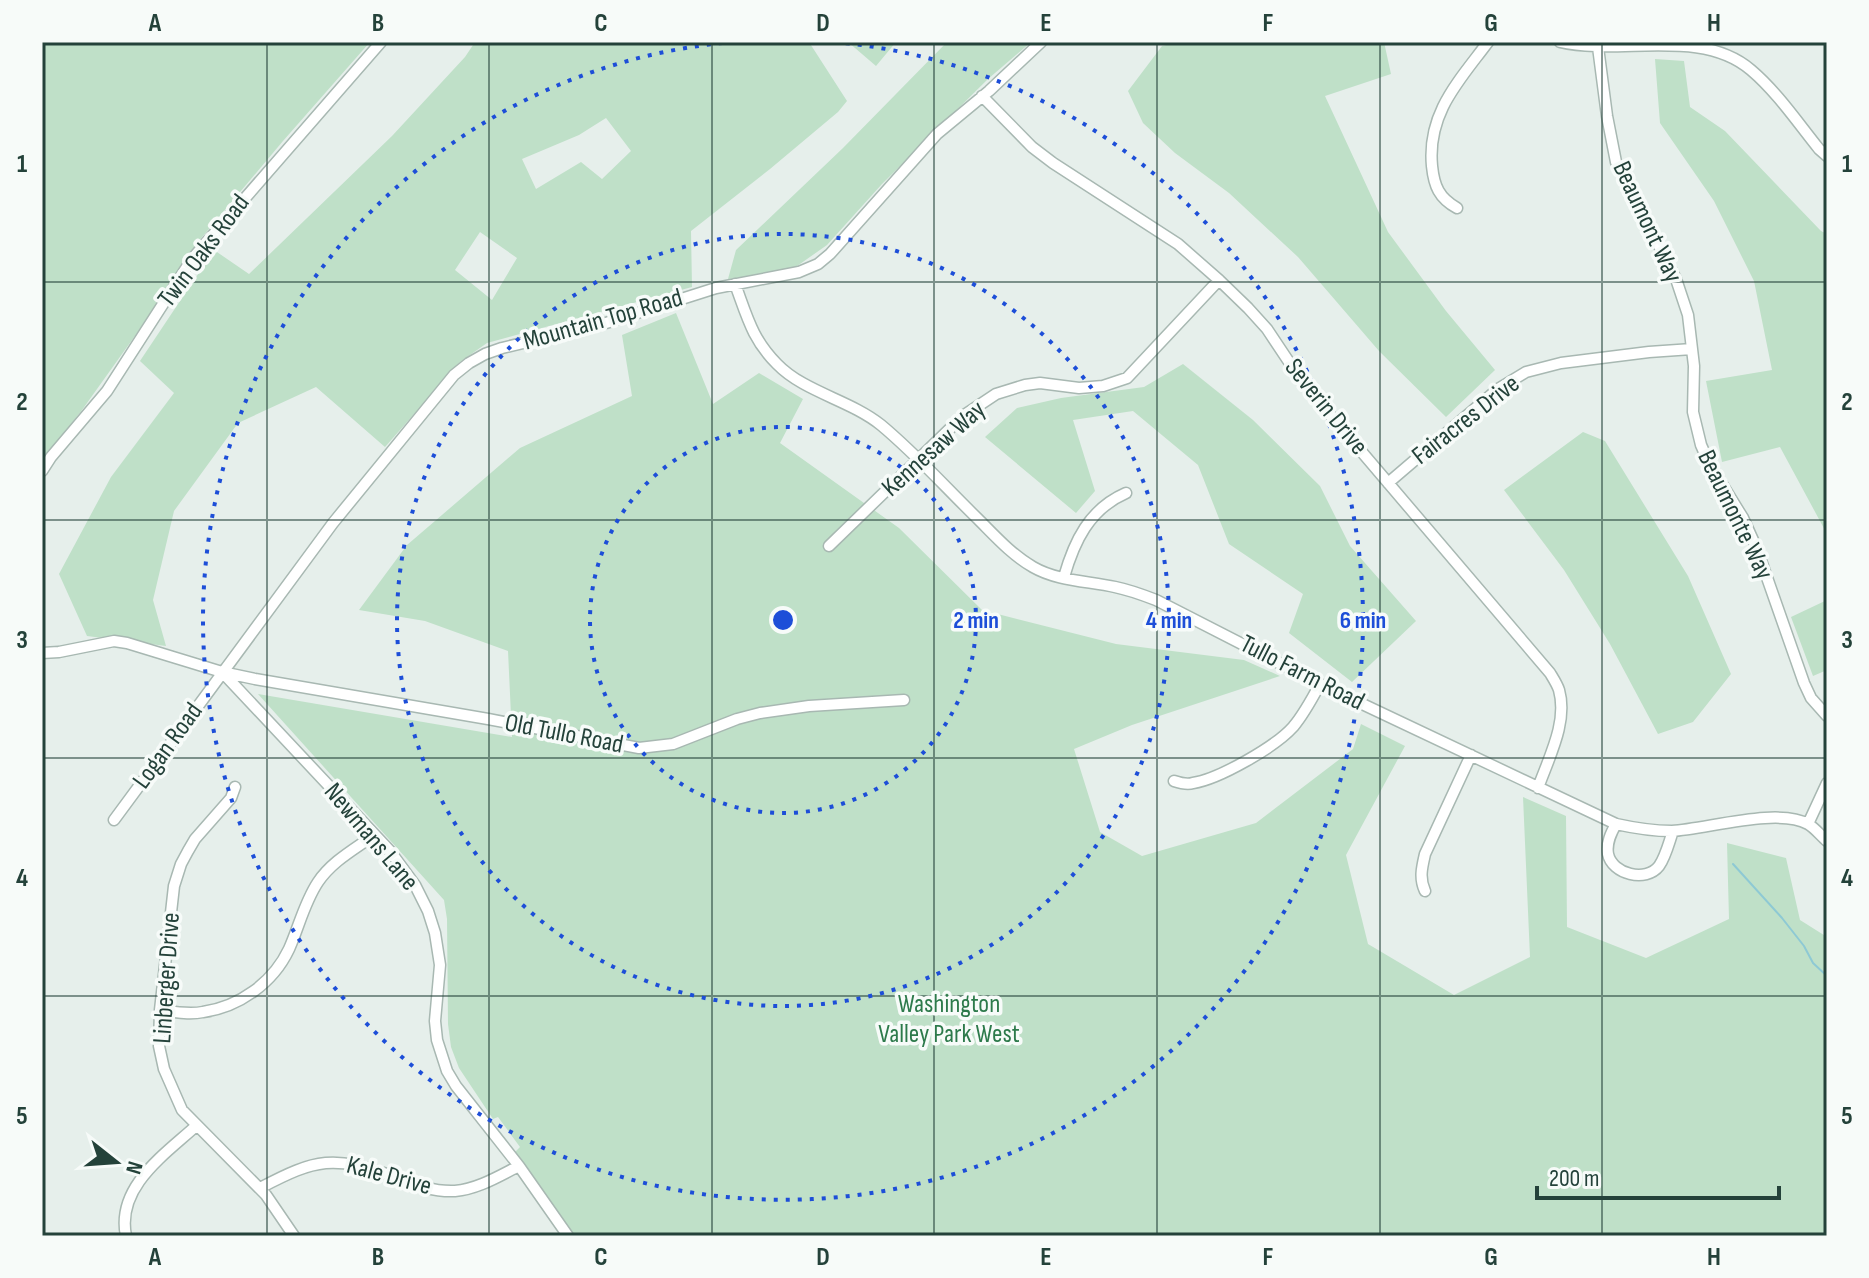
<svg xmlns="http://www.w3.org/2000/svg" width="1869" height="1278" font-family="'Sofia Sans Condensed',sans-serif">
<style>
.green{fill:#bfe0c8;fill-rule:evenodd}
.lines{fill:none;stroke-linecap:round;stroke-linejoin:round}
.stream{stroke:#8ec9d4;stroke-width:2}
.minor-casing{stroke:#a8b8b2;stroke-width:13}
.minor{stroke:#fff;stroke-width:10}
.grid{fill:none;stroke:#24423a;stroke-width:2;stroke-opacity:0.55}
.ring{fill:none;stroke:#1d4ed8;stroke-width:4;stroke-dasharray:4 8}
.labels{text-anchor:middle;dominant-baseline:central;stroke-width:7;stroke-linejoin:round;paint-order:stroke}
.street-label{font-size:26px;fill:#24423a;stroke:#f7fbf9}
.park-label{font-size:26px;fill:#2d7a4b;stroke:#f7fbf9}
.centre{fill:#1d4ed8;stroke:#f7fbf9;stroke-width:4}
.ring-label{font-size:24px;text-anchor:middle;font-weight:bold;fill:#1d4ed8;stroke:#f7fbf9;stroke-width:7;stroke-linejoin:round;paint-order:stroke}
.neatline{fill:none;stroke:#24423a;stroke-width:3}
.grid-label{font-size:26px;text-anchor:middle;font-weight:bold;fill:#24423a}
</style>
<rect width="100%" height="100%" fill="#e6efeb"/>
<!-- green -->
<path class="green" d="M42,42H370L283,141L198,242L137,333L82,410L42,461Z
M475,42H809L847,101L838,112L770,169L691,231L692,287L487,343L460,362L385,447L316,387L238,423L174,511L153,600L166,646L87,636L59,574L111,477L174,393L140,361L214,250L249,274L392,136L465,57ZM606,118L631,151L602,179L581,162L536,189L522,159L579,135ZM480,232L517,258L492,300L455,270Z
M848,42H896L876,66Z
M947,42H1031L988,79L882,184L827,245L790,271L728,279L736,250L843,148Z
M1179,42H1384L1391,74L1325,96L1388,232L1446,311L1495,370L1446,417L1379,351L1298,257L1229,193L1175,153L1143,123L1128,91L1162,46Z
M1655,59L1684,61L1690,107L1725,131L1821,231L1827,234V534L1780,447L1722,462L1706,381L1772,370L1754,281L1714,201L1660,123Z
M676,313L713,404L759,373L803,399L780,443L899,528L982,610L1116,644L1244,660L1280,676L1132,725L1074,749L1100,832L1142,856L1256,823L1353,749L1361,724L1405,746L1346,855L1368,944L1454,995L1530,957L1523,797L1566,816L1567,927L1646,958L1729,919L1727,843L1786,858L1800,920L1827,937V1236H569L572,1233L515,1152L520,1147L498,1117L493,1119L459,1068L451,1047L448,1024L447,919L444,900L258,694L512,737L508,651L425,621L359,610L407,545L520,448L632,396L622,335Z
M1183,364L1253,420L1320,486L1350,546L1416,621L1352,682L1289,633L1303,594L1229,544L1198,465L1133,411L1073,420L1095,491L1076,513L985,437L1017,408L1061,398L1144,387Z
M1583,432L1605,441L1688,576L1731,674L1693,722L1658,734L1610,644L1564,570L1504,490Z
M1827,600V670L1813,676L1791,617Z"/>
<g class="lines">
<!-- stream -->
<path class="stream" d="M1733,864L1782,918L1804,946L1813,963L1827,976"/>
<defs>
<path id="minor" d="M1560,42C1620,56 1701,27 1751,70C1777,92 1798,123 1819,149L1827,156
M1598,47L1607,116L1616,162L1676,279L1688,315L1694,366L1693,412L1701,445L1709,463L1743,518L1757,549L1804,683L1811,698L1827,716
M982,96L1032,147L1053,163L1178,244L1219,280L1248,308L1267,329L1291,365L1315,397L1550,673C1553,678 1557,684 1559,690C1568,722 1549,757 1538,788
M1457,208C1439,198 1434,186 1432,166C1427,113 1459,81 1488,42
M735,284C747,316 752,339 777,364C804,392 850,400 881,425C916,454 946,488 978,519C995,536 1012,555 1033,567C1057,581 1088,581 1115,587C1130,590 1143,595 1156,600L1320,684L1616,824C1634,828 1653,831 1672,831C1707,829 1778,807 1808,824C1815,828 1821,836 1827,841
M42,471L51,457L107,391L192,259L381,42
M1388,483L1498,389L1526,372L1561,363L1649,352L1692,349
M829,546L963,416L996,394L1025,385L1040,383L1079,388L1103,386L1127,378L1219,280
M1064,577C1074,542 1089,509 1126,493
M42,653L59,652L114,641L127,643L222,672L255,679L488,719L639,748L673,744L737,719L760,713L809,706L904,700
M223,673L390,851L415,885L428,911L435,933L440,965L435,1021L437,1040L447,1071L456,1086L519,1166L568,1236
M1174,781C1180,783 1187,785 1193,783C1219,779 1275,747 1293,727C1304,714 1312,699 1320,684
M235,787L231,798L195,839L188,851L181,864L174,886L160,1010L159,1046L164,1069L182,1110L266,1195L294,1236
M114,820L333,523L454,375L469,363L485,354L502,348L606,323L716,288L799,272L818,264L830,254L937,134L989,91L1041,42
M1616,824C1611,833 1606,843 1608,854C1612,874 1646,883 1659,866C1666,856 1669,842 1673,831
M1808,824L1827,783
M1425,891C1419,878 1422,867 1425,854L1471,755
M160,1010C174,1012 189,1015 203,1012C239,1007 273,983 289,949C299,927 304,903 318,882C332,861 355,849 374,835
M260,1188C317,1158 333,1155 395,1177C415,1185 434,1192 455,1191C478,1189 499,1176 519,1166
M126,1236C116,1187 164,1155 196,1126"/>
</defs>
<!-- minor casing -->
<use href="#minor" class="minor-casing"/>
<!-- minor -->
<use href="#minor" class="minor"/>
</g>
<!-- grid -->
<path class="grid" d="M267,42V1236M489,42V1236M712,42V1236M934,42V1236M1157,42V1236M1380,42V1236M1602,42V1236M42,282H1827M42,520H1827M42,758H1827M42,996H1827"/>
<!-- distance rings -->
<g class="ring">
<circle cx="783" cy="620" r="193"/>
<circle cx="783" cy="620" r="386"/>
<path d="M834 42A580 580 0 1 1 732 42"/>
</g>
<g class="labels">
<!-- street labels -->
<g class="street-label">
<text transform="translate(1647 222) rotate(65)">Beaumont Way</text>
<text transform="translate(204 251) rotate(-53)">Twin Oaks Road</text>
<text transform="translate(603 320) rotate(-16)">Mountain Top Road</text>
<text transform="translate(1326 407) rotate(51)">Severin Drive</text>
<text transform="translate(1466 420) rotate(-38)">Fairacres Drive</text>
<text transform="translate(934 449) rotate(-42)">Kennesaw Way</text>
<text transform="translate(1735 515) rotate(64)">Beaumonte Way</text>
<text transform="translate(1302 673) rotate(27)">Tullo Farm Road</text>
<text transform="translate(564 734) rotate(11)">Old Tullo Road</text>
<text transform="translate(168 746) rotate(-54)">Logan Road</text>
<text transform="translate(371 837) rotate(50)">Newmans Lane</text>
<text transform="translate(167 978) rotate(-86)">Linberger Drive</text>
<text transform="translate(389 1176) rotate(15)">Kale Drive</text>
</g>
<!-- park labels -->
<g class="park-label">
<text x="949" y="1004">Washington<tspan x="949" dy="30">Valley Park West</tspan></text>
</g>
</g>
<circle cx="783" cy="620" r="12" class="centre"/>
<g class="ring-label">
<text x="976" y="628">2 min</text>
<text x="1169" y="628">4 min</text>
<text x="1363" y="628">6 min</text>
</g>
<!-- border -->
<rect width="1869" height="1278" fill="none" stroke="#f7fbf9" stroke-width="88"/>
<!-- north arrow -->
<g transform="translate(116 1162) rotate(107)" stroke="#f7fbf9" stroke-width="6" paint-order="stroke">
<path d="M0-6L14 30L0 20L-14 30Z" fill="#24423a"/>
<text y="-12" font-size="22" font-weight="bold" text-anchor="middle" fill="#24423a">N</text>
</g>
<!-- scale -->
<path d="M1537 1186v12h242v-12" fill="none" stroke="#24423a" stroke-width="4"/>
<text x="1549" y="1186" font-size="24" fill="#24423a" stroke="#f7fbf9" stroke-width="6" paint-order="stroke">200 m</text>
<rect x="44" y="44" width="1781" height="1190" class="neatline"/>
<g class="grid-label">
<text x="155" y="31">A</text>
<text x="378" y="31">B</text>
<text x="601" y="31">C</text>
<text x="823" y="31">D</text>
<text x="1046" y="31">E</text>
<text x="1268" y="31">F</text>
<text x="1491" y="31">G</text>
<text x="1714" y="31">H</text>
<text x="22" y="172">1</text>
<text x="1847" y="172">1</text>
<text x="22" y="410">2</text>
<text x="1847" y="410">2</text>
<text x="22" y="648">3</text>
<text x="1847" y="648">3</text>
<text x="22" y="886">4</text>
<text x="1847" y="886">4</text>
<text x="22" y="1124">5</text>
<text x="1847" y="1124">5</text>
<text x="155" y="1265">A</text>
<text x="378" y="1265">B</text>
<text x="601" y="1265">C</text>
<text x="823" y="1265">D</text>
<text x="1046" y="1265">E</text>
<text x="1268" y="1265">F</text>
<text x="1491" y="1265">G</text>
<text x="1714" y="1265">H</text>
</g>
</svg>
